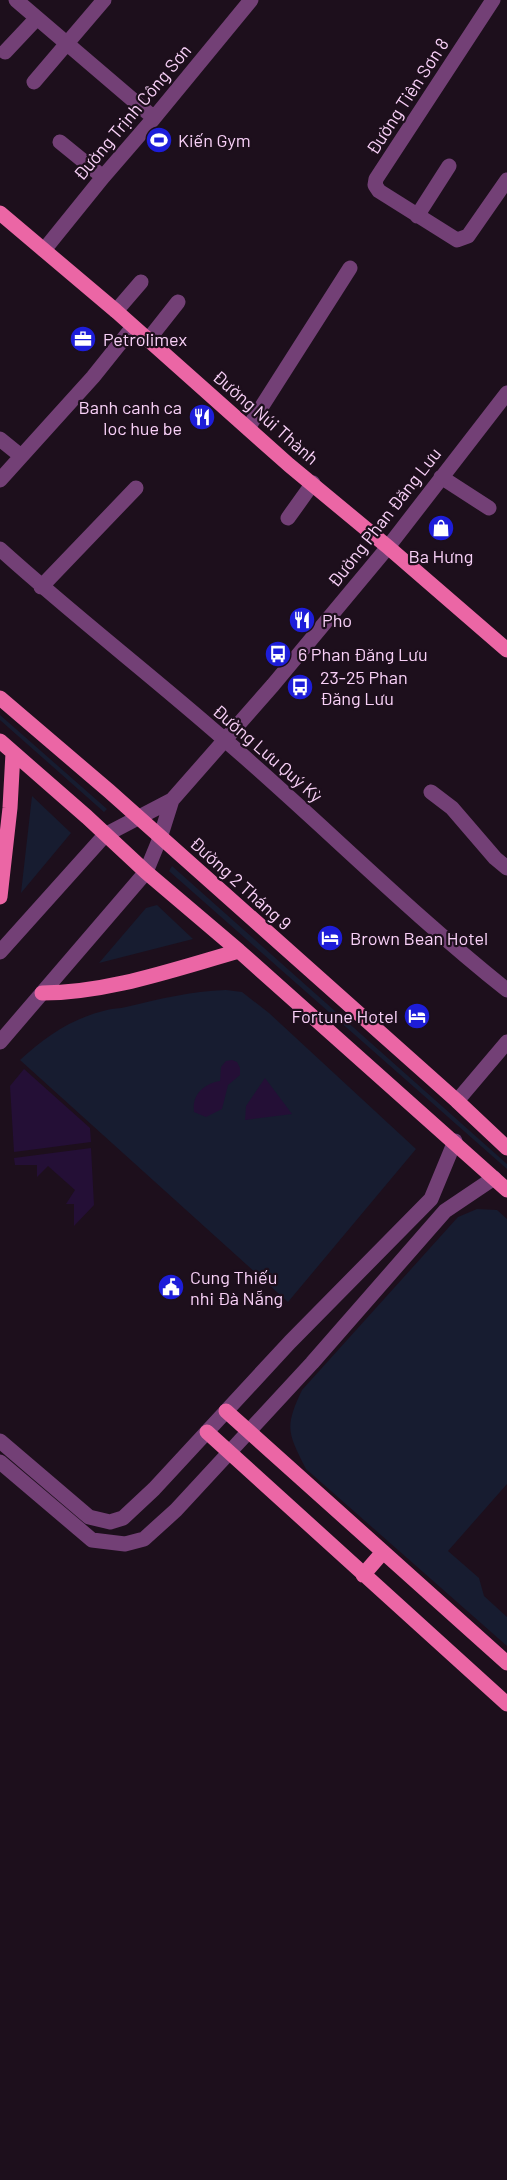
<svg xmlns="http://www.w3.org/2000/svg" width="507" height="2180" font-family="Barlow,sans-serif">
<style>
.green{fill:#171c30}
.water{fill:#240f36}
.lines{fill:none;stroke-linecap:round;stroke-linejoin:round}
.minor{stroke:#734076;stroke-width:15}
.major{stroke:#eb66a5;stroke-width:15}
.labels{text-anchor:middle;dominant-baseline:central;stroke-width:4.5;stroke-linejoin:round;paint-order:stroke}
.street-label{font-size:18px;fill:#f9d1f8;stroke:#1d0f1c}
.poi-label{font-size:18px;fill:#f9d1f8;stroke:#1d0f1c;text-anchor:start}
</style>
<rect width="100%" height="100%" fill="#1d0f1c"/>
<!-- green -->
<path class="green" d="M0,715L107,809L104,812L0,720Z
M32,796L71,833L21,893Z
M172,866L507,1164V1169L169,871Z
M157,905L193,939L99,963L146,908Z
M226,990L242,992L269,1013L416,1149L288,1302L20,1060C45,1037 72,1018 107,1010C113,1008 120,1009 126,1007C161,999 190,991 226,990Z
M477,1209L497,1210L507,1219V1484L448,1551L479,1578L484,1596L507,1617V1646L306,1469C288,1433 284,1428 302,1390L458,1217Z"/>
<!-- water -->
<path class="water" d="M232,1060L237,1062L240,1068V1075L228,1085L222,1109L206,1117L194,1112C192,1095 203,1084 220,1081L221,1067L226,1061Z
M24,1069L90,1128L91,1142L14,1152L10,1086Z
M265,1078L292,1114L245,1120L246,1106Z
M91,1148L94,1205L74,1226V1204H66L75,1190L48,1166L37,1177V1165H15L14,1158Z"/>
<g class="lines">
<!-- minor -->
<path class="minor" d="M16,0L154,118
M493,0L376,179L375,185L379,191L457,240L468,236L507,180
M5,52L37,18
M34,82L104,0
M60,142L103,177
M417,216L449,166
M44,250L103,177L154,118L251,0
M116,311L141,282
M148,340L178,302
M248,428L350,268
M0,439L21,456
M441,477L489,508
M0,480L93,377L133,327
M288,518L313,483
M0,549C73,615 151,675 225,740C320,822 409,912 507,990
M41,587L136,488
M431,792L452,808L495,858L507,868
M0,952L105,835L172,800L273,685L388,547L507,393
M0,1042L146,872L160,838L172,800
M457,1101L507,1042
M0,1441L89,1517L110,1522L123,1518L154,1489L290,1342L431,1199L455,1141
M0,1462L92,1540L125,1544L144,1539L176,1510L312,1363L445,1211L494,1178"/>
<!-- major -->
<path class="major" d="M0,213L116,311L289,465L388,547L507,650
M0,698L109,791L457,1101L507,1148
M0,741L87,817L146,872L239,951L507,1190
M0,897L10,808L13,753
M42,993C108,993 175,969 239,951
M226,1411L507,1663
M207,1432L507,1704
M363,1575L383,1552"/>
</g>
<!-- icons -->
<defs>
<symbol id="stadium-disc" viewBox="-11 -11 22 22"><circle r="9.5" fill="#1d1dd9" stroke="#1d0f1c"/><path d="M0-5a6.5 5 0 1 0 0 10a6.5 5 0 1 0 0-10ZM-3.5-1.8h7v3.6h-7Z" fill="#fff"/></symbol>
<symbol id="office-disc" viewBox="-11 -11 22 22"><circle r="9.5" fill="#1d1dd9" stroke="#1d0f1c"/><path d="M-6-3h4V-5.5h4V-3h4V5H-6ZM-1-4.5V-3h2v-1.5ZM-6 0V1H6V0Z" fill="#fff"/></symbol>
<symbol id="restaurant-disc" viewBox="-11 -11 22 22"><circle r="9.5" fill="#1d1dd9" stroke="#1d0f1c"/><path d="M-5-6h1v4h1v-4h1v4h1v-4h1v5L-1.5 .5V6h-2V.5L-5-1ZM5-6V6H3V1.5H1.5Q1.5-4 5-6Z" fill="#fff"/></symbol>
<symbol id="shop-disc" viewBox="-11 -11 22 22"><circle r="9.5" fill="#1d1dd9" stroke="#1d0f1c"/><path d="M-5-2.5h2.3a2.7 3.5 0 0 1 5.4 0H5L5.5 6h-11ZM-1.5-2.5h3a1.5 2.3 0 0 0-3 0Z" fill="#fff"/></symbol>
<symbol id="bus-disc" viewBox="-11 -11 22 22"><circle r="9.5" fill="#1d1dd9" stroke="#1d0f1c"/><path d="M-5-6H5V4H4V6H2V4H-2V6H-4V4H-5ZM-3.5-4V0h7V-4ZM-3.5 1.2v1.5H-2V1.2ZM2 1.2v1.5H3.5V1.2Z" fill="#fff"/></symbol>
<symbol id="hotel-disc" viewBox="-11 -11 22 22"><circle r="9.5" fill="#1d1dd9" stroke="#1d0f1c"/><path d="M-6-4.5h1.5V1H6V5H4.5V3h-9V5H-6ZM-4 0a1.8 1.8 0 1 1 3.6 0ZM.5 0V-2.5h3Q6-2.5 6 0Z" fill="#fff"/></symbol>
<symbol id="civic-disc" viewBox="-11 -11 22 22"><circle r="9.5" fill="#1d1dd9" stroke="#1d0f1c"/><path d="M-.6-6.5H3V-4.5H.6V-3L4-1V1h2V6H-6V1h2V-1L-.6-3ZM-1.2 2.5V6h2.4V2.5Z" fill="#fff"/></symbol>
</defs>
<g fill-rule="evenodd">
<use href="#stadium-disc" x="144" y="125" width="30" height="30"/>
<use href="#office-disc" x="68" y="324" width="30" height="30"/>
<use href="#restaurant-disc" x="187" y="402" width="30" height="30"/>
<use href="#shop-disc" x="426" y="513" width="30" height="30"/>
<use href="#restaurant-disc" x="287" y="605" width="30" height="30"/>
<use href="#bus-disc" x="263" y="639" width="30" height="30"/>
<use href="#bus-disc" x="285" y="672" width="30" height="30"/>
<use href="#hotel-disc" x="315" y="923" width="30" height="30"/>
<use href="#hotel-disc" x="402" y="1001" width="30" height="30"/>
<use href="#civic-disc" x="156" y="1272" width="30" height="30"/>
</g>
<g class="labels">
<!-- street labels -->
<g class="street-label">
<text transform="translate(407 96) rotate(-57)">Đường Tiên Sơn 8</text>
<text transform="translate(132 112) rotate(-50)">Đường Trịnh Công Sơn</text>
<text transform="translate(266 417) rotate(41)">Đường Núi Thành</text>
<text transform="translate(384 517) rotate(-52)">Đường Phan Đăng Lưu</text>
<text transform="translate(268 753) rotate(41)">Đường Lưu Quý Kỳ</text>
<text transform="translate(241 883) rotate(42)">Đường 2 Tháng 9</text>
</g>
<!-- poi labels -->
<g class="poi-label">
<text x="178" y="140">Kiến Gym</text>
<text x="103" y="339">Petrolimex</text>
<text x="182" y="407" text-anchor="end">Banh canh ca<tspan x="182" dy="21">loc hue be</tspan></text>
<text x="441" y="556" text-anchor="middle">Ba Hưng</text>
<text x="322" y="620">Pho</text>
<text x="298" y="654">6 Phan Đăng Lưu</text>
<text x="320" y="677">23-25 Phan<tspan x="320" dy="21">Đăng Lưu</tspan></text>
<text x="350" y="938">Brown Bean Hotel</text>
<text x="398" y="1016" text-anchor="end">Fortune Hotel</text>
<text x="190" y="1277">Cung Thiếu<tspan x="190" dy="21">nhi Đà Nẵng</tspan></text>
</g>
</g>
</svg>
